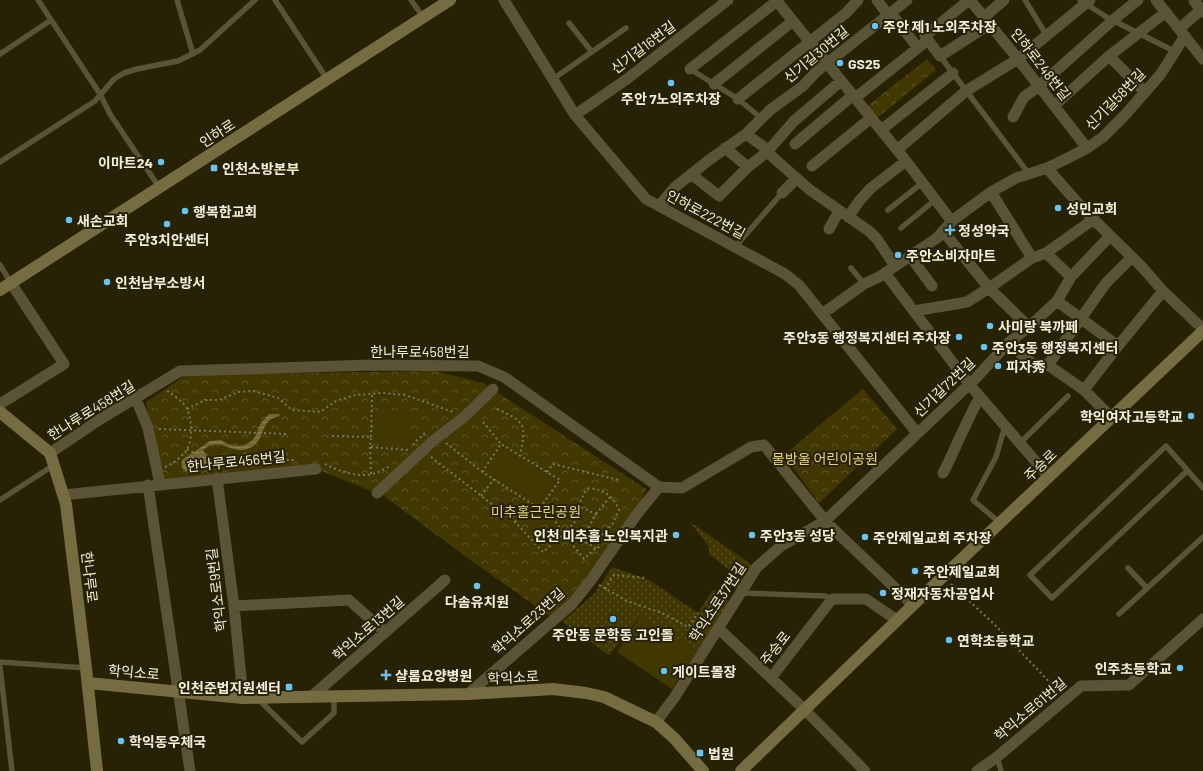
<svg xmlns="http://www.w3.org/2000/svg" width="1203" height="771" font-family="Barlow,'Noto Sans KR',sans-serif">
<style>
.grass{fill:url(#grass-dots)}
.park{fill:url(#park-crowns)}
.pitch{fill:#413700}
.water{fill:url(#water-rules)}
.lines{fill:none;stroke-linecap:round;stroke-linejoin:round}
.path{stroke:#7a755c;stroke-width:2;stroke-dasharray:2 3;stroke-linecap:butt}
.lane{stroke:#5a5335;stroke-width:5.5}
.street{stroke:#5a5335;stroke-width:11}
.secondary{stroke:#766c42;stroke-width:12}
.poi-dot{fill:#6cc3f2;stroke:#282204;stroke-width:1.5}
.labels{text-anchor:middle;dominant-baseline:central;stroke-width:4;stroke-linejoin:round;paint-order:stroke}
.poi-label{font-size:14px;font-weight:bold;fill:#f3efde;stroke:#282204;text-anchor:start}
.street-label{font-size:14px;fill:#f3efde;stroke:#282204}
.park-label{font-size:14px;fill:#e3d17f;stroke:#282204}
</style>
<defs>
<pattern id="grass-dots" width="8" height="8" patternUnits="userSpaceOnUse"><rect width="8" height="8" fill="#413700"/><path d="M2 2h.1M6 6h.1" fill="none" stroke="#5d5425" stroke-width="1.8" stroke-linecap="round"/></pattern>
<pattern id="park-crowns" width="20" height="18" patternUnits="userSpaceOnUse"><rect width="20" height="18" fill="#413700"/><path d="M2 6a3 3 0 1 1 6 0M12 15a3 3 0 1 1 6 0" fill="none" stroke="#5d5425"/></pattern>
<pattern id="water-rules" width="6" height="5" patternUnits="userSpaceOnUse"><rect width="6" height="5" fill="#736732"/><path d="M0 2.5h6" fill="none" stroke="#877d4f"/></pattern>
</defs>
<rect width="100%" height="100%" fill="#282204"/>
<!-- grass -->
<path class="grass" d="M690,522L755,567L740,593L726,581L733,573L709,554V547Z
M612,567L649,580L698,613L713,590L733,604L697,651L640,617L609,655L562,622L594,594Z"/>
<!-- park -->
<path class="park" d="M927,59L936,70L876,119L866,107Z
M435,371L483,383L646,489L637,514L571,599L551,617L465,556L384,496L316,469L160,484L146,402L186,375Z
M863,389L897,429L819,503L784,455Z"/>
<!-- pitch -->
<path class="pitch" d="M375,412H410L408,446L374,444Z
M502,445L558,481L538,507L484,471Z
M640,617L697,651L672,689L617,652Z"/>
<!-- water -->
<path class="water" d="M269,414H279L280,416C259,419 266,441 250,448C231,456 220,435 203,450L209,459L204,468L197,472L191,471H185C181,467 181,465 182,460L210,441L221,440C232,448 248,449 256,435C258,431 258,427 261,423C263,420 267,417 269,414Z"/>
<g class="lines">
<!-- path -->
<path class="path" d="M187,409L205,400H219L238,392L254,391L278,398L292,410L320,412L336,401L355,395L382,393L405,395L453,412
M497,409C525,422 527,424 520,455
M483,422L501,444
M159,429L287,434
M332,436L371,437L370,447L408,450
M371,437L372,393
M446,443L481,471L546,513L555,521L564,534L579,517L578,506
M413,445L415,442L425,433
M370,447L371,474
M187,449L209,461L232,466
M431,457L515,522L543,552L564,534L584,559L597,547L602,548
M282,462L287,460H295
M325,464C338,471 361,479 376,473C381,471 386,468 390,466
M165,467C173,464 183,456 187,449C193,439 192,420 187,409C183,401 173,395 166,390
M482,472L501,444L560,480L539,509
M547,472L553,464L619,480
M481,496L494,479
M596,514L610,497
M515,522L532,504
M596,548L582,540L596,514L578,506L585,492L589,488C605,490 613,496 619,510L613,523L600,537L597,547
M951,584L995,625L1058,691
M599,585L627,601L662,613L688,627L698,613
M605,589L614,575L647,578"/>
<!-- lane -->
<path class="lane" d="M38,0L100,94L110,114L159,187
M177,0L193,54
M275,0L327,79
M411,0L423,17
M1025,0L1047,36
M1080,0L1108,18L1174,51
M569,23L592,52
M0,54L51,20
M940,56L1029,174
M690,69L738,99L761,118
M553,79L626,28
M0,162L95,101L114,79L124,73L137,69L178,61L200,50L255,0
M888,210L922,183
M901,228L935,200
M735,247L782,193
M0,265L11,283
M851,268L864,284
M1020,443L1068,396
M1187,471L1052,598L1030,575L1166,446L1203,488
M0,500L54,465
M1000,523L973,500L996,457L1005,426
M1128,568L1147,588
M741,593L825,596L832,599
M1119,614L1203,537
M0,662L86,668
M0,667L12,771
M258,699L302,742L334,713V696
M997,757L1001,771"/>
<!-- street -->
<path class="street" d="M504,0L575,115L646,199L785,274L799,285L917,433
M776,0L906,161L950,219L953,220
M877,0L888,15
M970,0L1018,59L1087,148
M1156,0L1203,59
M1196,0L1194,1L1203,12
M891,13L918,48
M984,17L1004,0
M1179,29L1203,8
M928,40L925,36L969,0
M1109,56L1145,92
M690,69L777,1
M714,84L793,21
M855,98L928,40L940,56L990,24
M738,99L846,13L858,0
M1054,106L1109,56L1166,12
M575,115L627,79L728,0
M1013,117L1024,97L1039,86L1113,20L1138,0
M881,130L953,73
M746,134L764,147L767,152L810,190L869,231L877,239L895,266
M795,144L853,95
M725,148L748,167
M897,150L966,91L1018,59L1090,0
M812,166L871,118
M1047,168L1083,209L1142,267L1163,291L1203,329
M691,174L719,196L748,167L767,152L794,121L841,81
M991,192L1032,258
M782,193L797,178
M659,206L674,188L709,160L746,134L770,110L803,86L816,72L907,0
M848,217L860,200L871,188L906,161
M829,229L839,211
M943,231L989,288L1029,327
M1046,253L1071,277
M910,256L932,286
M885,273L969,384L1049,477
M1057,301L1118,346
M914,311L967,302L989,288L1032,258L1046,253L1094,219
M822,314L864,284L879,277L937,238L953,220L991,192L1016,178L1047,168L1064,160L1087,148L1103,137L1124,116L1160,75L1185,36
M1008,343L1033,364L1048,365L1084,390L1111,417
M1048,365L1106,283L1132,257
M1084,390L1118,346L1163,291
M136,399L148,428L160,484
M0,404L64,364L11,283
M50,453L99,420L180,371L372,365L478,366L504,377L659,487L682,488L751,447L764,445L827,523L913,605
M943,473C956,448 966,421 980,397
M217,478L234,606L243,698
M148,485L190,771
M377,493L434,440L464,417L493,389
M63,495L316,469
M234,606L349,600L385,632
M718,628L805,710L865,771
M771,678L832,599H866L897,620
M468,694L572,604L591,580L637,514L659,487
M311,697L445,580
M656,722L674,698L757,567L781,546L825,521L977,377L1008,343L1029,327L1057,301L1071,277L1110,236
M977,771L997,757L1081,686L1129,685L1203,619"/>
<!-- secondary -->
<path class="secondary" d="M0,290L450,0
M0,412L50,453L66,504L86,668L97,771
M88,683L243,698L468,694L553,689L586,693L604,697L656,722L674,738L703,771
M741,771L913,605L1203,331"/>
</g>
<!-- markers -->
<g class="poi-dot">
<circle cx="875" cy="26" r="4"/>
<circle cx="840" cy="63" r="4"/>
<circle cx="671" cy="83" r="4"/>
<circle cx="161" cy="162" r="4"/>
<rect x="210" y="164" width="8" height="8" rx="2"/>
<circle cx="1058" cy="208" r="4"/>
<circle cx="185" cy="211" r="4"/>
<circle cx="69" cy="220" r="4"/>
<circle cx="167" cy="224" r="4"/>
<path d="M948 224h4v4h4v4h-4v4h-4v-4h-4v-4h4z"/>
<circle cx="898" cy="255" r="4"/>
<circle cx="107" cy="282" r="4"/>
<circle cx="990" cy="326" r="4"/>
<circle cx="959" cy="337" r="4"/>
<circle cx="984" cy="347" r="4"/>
<circle cx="998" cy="366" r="4"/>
<circle cx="1191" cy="416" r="4"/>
<circle cx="676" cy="535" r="4"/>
<circle cx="752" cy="535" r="4"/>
<circle cx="865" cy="537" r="4"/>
<circle cx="915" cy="571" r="4"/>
<circle cx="477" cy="586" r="4"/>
<circle cx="883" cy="593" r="4"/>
<circle cx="613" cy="619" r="4"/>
<circle cx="949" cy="640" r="4"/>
<circle cx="1180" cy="668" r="4"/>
<circle cx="664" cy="671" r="4"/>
<path d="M384 669h4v4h4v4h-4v4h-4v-4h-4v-4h4z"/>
<rect x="285" y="683" width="8" height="8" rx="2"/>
<circle cx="121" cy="741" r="4"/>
<rect x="696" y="749" width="8" height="8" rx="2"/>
</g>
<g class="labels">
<!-- poi labels -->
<g class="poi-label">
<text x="883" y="26">주안 제1 노외주차장</text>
<text x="848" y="63">GS25</text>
<text x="671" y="98" text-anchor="middle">주안 7노외주차장</text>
<text x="153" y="162" text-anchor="end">이마트24</text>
<text x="222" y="168">인천소방본부</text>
<text x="1066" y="208">성민교회</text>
<text x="193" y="211">행복한교회</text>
<text x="77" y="220">새손교회</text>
<text x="958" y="230">정성약국</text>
<text x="167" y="239" text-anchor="middle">주안3치안센터</text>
<text x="906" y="255">주안소비자마트</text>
<text x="115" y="282">인천남부소방서</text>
<text x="998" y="326">사미랑 북까페</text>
<text x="951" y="337" text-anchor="end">주안3동 행정복지센터 주차장</text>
<text x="992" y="347">주안3동 행정복지센터</text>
<text x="1006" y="366">피자秀</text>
<text x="1183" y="416" text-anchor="end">학익여자고등학교</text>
<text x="668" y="535" text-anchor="end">인천 미추홀 노인복지관</text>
<text x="760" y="535">주안3동 성당</text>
<text x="873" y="537">주안제일교회 주차장</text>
<text x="923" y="571">주안제일교회</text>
<text x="891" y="593">정재자동차공업사</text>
<text x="477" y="601" text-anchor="middle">다솜유치원</text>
<text x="613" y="634" text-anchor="middle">주안동 문학동 고인돌</text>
<text x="957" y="640">연학초등학교</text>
<text x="1172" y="668" text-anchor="end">인주초등학교</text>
<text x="672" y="671">게이트볼장</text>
<text x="395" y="675">샬롬요양병원</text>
<text x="281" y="687" text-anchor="end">인천준법지원센터</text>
<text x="129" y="741">학익동우체국</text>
<text x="708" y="753">법원</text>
</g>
<!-- street labels -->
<g class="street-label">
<text transform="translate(643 47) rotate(-37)">신기길16번길</text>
<text transform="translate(816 54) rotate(-40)">신기길30번길</text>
<text transform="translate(1041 64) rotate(52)">인하로248번길</text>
<text transform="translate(1115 99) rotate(-46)">신기길58번길</text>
<text transform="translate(217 133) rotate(-33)">인하로</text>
<text transform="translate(706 214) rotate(28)">인하로222번길</text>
<text x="420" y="351">한나루로458번길</text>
<text transform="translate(944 387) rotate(-44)">신기길72번길</text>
<text transform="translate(91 410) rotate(-32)">한나루로458번길</text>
<text transform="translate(236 461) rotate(-6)">한나루로456번길</text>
<text transform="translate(1040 465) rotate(-44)">주승로</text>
<text transform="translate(90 577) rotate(83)">한나루로</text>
<text transform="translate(216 590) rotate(-97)">학익소로9번길</text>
<text transform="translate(717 602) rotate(-57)">학익소로37번길</text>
<text transform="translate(528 621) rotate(-42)">학익소로23번길</text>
<text transform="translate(368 628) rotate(-41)">학익소로13번길</text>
<text transform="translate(775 648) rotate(-52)">주승로</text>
<text transform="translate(134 672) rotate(5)">학익소로</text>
<text transform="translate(513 677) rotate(-3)">학익소로</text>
<text transform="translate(1030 709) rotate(-40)">학익소로61번길</text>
</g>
<!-- park labels -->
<g class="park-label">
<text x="825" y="458">물방울 어린이공원</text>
<text x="536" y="511">미추홀근린공원</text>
</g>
</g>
</svg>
